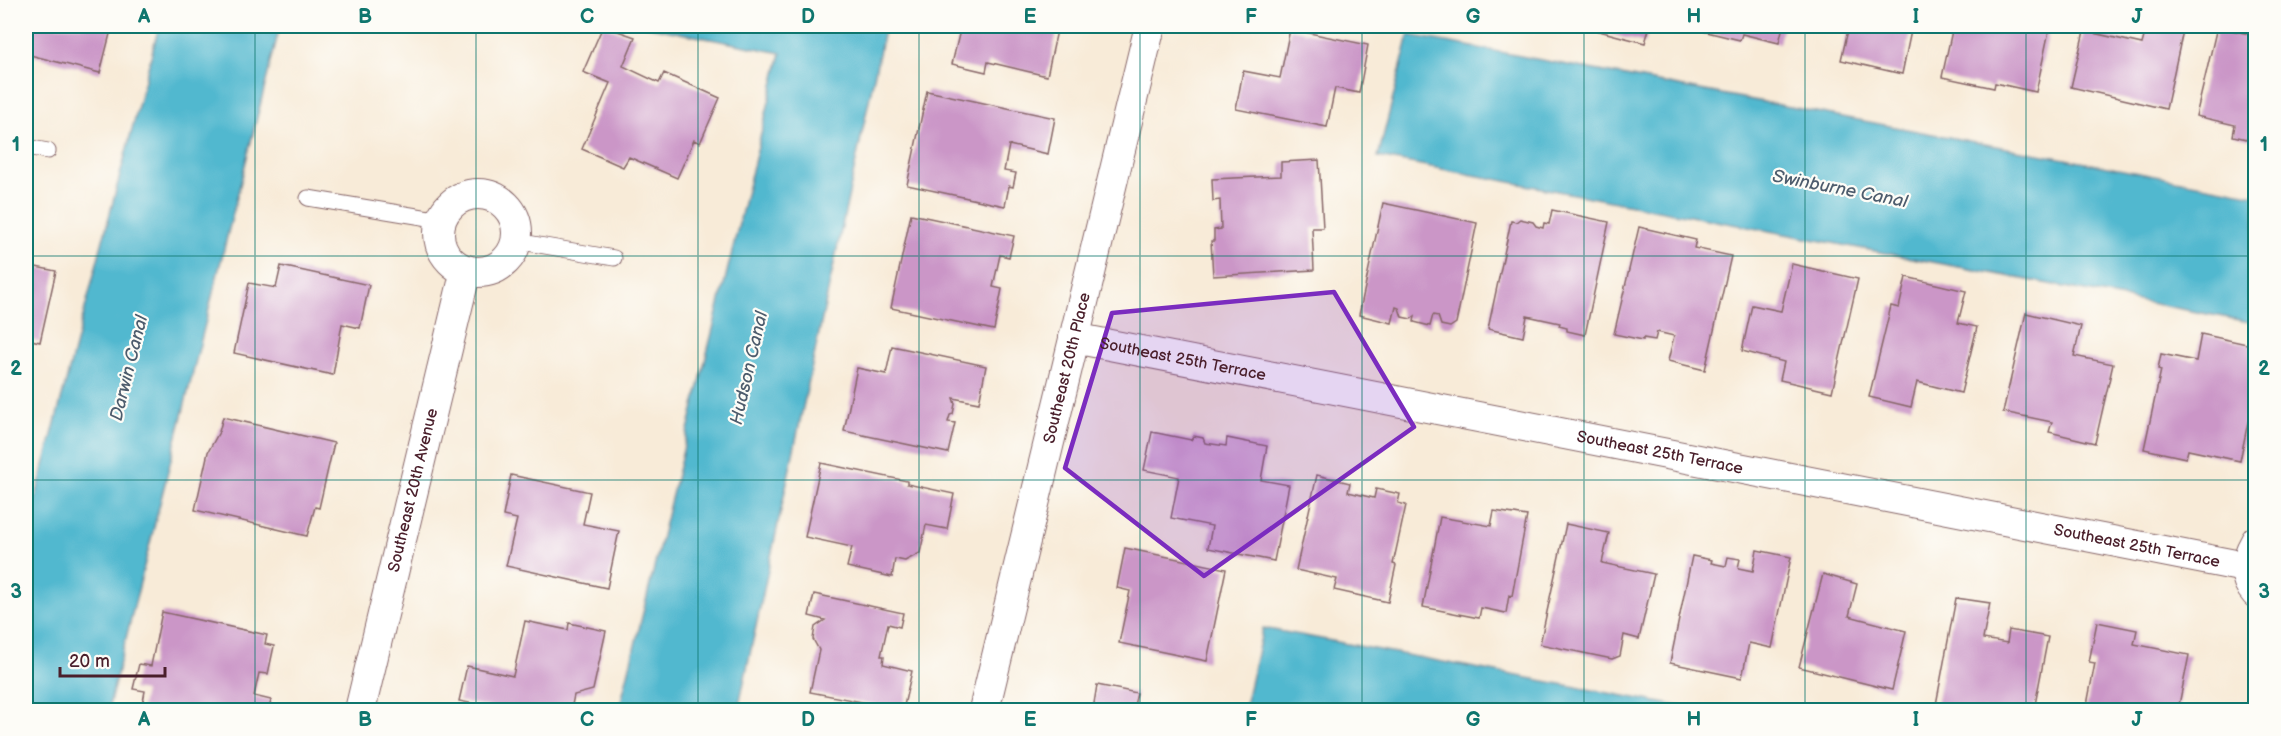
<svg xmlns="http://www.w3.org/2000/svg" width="2281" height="736" font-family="'Balsamiq Sans',sans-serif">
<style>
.water{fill:#51b8cf;stroke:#4e6c7d;stroke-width:1.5}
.building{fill:#cb96c7}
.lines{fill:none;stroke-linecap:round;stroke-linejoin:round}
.lane-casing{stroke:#876668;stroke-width:17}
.street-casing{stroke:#876668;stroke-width:32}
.lane{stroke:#fff;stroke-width:15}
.street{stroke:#fff;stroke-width:30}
.marked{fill:#7b2cbf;fill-opacity:0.2;stroke:#7b2cbf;stroke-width:4.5;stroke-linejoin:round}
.grid{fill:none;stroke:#0f766e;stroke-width:1.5;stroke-opacity:0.55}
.labels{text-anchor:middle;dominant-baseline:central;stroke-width:4.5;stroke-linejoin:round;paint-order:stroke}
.street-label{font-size:16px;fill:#4a1f2b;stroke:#fdfcf7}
.water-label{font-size:18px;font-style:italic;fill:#4d5c6d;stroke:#fdfcf7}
.neatline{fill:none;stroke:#0f766e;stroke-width:2}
.grid-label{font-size:20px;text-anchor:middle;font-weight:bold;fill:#0f766e}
</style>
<rect width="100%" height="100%" fill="#fdfcf7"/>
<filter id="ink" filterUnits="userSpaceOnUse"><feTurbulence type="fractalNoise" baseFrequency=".0167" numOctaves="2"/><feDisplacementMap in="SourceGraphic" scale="12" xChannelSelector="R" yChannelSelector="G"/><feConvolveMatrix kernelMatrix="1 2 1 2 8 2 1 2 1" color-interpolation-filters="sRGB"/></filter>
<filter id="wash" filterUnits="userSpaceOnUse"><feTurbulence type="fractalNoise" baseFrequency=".008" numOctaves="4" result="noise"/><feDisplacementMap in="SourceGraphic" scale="24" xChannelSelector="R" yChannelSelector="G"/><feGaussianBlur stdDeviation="1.35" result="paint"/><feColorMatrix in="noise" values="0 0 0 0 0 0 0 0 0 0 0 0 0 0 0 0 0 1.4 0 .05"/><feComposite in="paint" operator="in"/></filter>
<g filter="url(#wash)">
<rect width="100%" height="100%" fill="#f8ebd8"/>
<!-- water -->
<path class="water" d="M159,26H280L108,710H26V534Z
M645,26H885L738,710H619L781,53Z
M1409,35L2255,195V323L1378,157Z
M1263,628L1699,710H1244Z"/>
<g id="blocks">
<!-- building -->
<path class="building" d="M26,26H112L100,73L26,54Z
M603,26L635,37L623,66L659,83L664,73L720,98L700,143L694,140L677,178L629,157L623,167L582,149L610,83L583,72Z
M961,26H1058L1047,76L988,62L986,72L952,64Z
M1580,26H1650L1645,43Z
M1691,26H1783L1779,43L1742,34L1740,40L1690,28Z
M1849,26H1912L1902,74L1841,60Z
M1953,26H2050L2036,92L1995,83L1994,88L1942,77Z
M2147,26H2184L2166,109L2071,87L2084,31L2142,44Z
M2217,27L2253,35L2252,38L2256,43V141L2233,136L2235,125L2196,116Z
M1290,29L1368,45L1359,93L1335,88L1327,127L1236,109L1243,71L1280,78Z
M927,91L1055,118L1048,154L1009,145L1004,171L1016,173L1013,187L1009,186L1005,206L907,185Z
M1319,160L1323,228H1312L1314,270L1213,276L1211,241H1214V230L1221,229L1220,200L1213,201L1212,179L1281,176V162Z
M1383,203L1477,223L1456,323L1450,327L1441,325L1438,316L1433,315L1430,326L1414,322L1415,316L1411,319L1402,317L1399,308L1396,307L1392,323L1359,315Z
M1552,210L1609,222L1585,335L1567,331V328L1559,326L1560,323L1527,316L1523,337L1488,329L1511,221L1516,222L1520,219L1533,222L1536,226L1543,228L1544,223L1549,224Z
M911,214L1014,236L1009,257L1000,255L993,287L1002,289L994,330L891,308Z
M1639,227L1696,240L1694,248L1731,256L1705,370L1668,361L1674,336L1657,332L1655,340L1643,338V340L1614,334Z
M1792,264L1858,279L1832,392L1780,380L1784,362L1742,351L1752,305L1781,311Z
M26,265L56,271L40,342L31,340L26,360Z
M281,266L369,285L360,328L342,324L333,375L234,353L249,283L276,288Z
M1906,277L1966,291L1958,323L1977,327L1961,393L1917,382L1911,407L1869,397L1891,306L1899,308Z
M2026,313L2081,326L2074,356L2113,364L2095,443L2049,432L2052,422L2003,412Z
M2201,334L2256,346V413L2253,423L2248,422L2240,461L2188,450L2186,458L2144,449L2161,370L2158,369L2161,354L2196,361Z
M892,346L986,366L979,403L953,398L955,404L953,414L950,415L948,422L955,423L948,453L844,431L857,368L886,374Z
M223,417L334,443L319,508L315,507L307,536L195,510L208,452L219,432Z
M1152,432L1191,440L1194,436L1203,438L1205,443L1226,446L1227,438L1267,446L1261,480L1289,485L1274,561L1208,548L1212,526L1171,518L1179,477L1144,470Z
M821,463L907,481V484L954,494L947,529L926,525L920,553L905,561L895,559L892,577L847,567L852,547L805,537Z
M511,475L590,492L583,524L619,531L607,588L506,566L517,519L503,516Z
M1317,475L1350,483L1348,492L1374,498L1376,489L1400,494L1398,503L1406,505L1393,564L1396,565L1388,602L1334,590L1337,579L1296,570Z
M1494,511L1527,516L1512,596L1509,595L1506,613L1481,608L1479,618L1423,607L1440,517L1491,526Z
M1566,524L1609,533L1602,563L1654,574L1639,639L1624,635L1620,656L1612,659L1540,644Z
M1125,548L1226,569L1207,661L1119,643L1130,591L1117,588Z
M1757,550L1791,557L1772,648L1749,643L1742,678L1670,663L1692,556L1712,560L1711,563L1726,566L1728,557L1740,559L1738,568L1753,571Z
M1823,574L1857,584L1849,616L1906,631L1892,690L1799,667Z
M814,594L903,613L900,627L888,624L881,656H884L883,664L912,671L903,710L810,692L819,650L813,639L815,627L825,620L809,616Z
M1956,598L1990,603L1983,639L2007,643L2009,630L2048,637L2034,710H1935Z
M162,612L267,635L265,644L274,646L268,674L259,673L254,696L271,700L269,710H159L142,707L145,691L133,689L139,664L151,666Z
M525,621L568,630L569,623L606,631L593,690L574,695L571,710H505L459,701L467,666L513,676Z
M2097,622L2137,630L2134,644L2189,655L2178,710H2086L2095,663L2089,662Z
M1097,685L1137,693L1133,710H1093Z"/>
</g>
</g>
<g filter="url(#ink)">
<use href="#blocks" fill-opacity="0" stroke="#876668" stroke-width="1.5"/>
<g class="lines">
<defs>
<path id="lane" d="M26,147L48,151
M308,198L441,220
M516,241L614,258"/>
<g id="street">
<circle cx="478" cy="233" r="39"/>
<path id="s1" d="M1074,338L2245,567"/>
<path d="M2256,541C2246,558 2241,576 2256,593"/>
<path id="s2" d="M360,710L466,270"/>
<path id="s3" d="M984,710L1150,26"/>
</g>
</defs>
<!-- lane casing -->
<use href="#lane" class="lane-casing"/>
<!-- street casing -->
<use href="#street" class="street-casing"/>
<!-- lane -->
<use href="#lane" class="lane"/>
<!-- street -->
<use href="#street" class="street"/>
</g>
</g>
<!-- marked area -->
<path class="marked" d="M1334,292L1414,427L1204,576L1065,468L1112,313Z"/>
<!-- grid -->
<path class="grid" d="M255,26V710M476,26V710M698,26V710M919,26V710M1140,26V710M1362,26V710M1584,26V710M1805,26V710M2026,26V710M26,256H2256M26,480H2256"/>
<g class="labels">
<!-- street labels -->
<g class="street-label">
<text stroke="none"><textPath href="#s1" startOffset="111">Southeast 25th Terrace</textPath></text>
<text stroke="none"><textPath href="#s3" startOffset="352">Southeast 20th Place</textPath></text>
<text stroke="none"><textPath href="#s1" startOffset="597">Southeast 25th Terrace</textPath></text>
<text stroke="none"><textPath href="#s2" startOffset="226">Southeast 20th Avenue</textPath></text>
<text stroke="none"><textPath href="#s1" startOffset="1083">Southeast 25th Terrace</textPath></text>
</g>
<!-- water labels -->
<g class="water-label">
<text transform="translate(1840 189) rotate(11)">Swinburne Canal</text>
<text transform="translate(129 368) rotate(-76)">Darwin Canal</text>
<text transform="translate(749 368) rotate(-77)">Hudson Canal</text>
</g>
</g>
<!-- margin -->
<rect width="2281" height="736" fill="none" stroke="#fdfcf7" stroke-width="66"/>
<!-- scale -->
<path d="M60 667v9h105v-9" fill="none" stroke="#4a1f2b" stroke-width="3"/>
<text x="69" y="667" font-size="18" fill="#4a1f2b" stroke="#fdfcf7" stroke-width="4.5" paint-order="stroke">20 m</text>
<rect x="33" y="33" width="2215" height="670" class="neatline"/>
<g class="grid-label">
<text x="144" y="23">A</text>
<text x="365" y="23">B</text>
<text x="587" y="23">C</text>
<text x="808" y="23">D</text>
<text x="1030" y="23">E</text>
<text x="1251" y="23">F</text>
<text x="1473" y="23">G</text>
<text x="1694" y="23">H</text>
<text x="1916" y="23">I</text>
<text x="2137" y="23">J</text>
<text x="16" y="151">1</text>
<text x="2264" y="151">1</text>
<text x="16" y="375">2</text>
<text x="2264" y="375">2</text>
<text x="16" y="598">3</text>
<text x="2264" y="598">3</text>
<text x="144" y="726">A</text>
<text x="365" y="726">B</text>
<text x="587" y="726">C</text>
<text x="808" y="726">D</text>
<text x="1030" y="726">E</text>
<text x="1251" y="726">F</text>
<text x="1473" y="726">G</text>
<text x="1694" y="726">H</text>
<text x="1916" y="726">I</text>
<text x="2137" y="726">J</text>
</g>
</svg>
